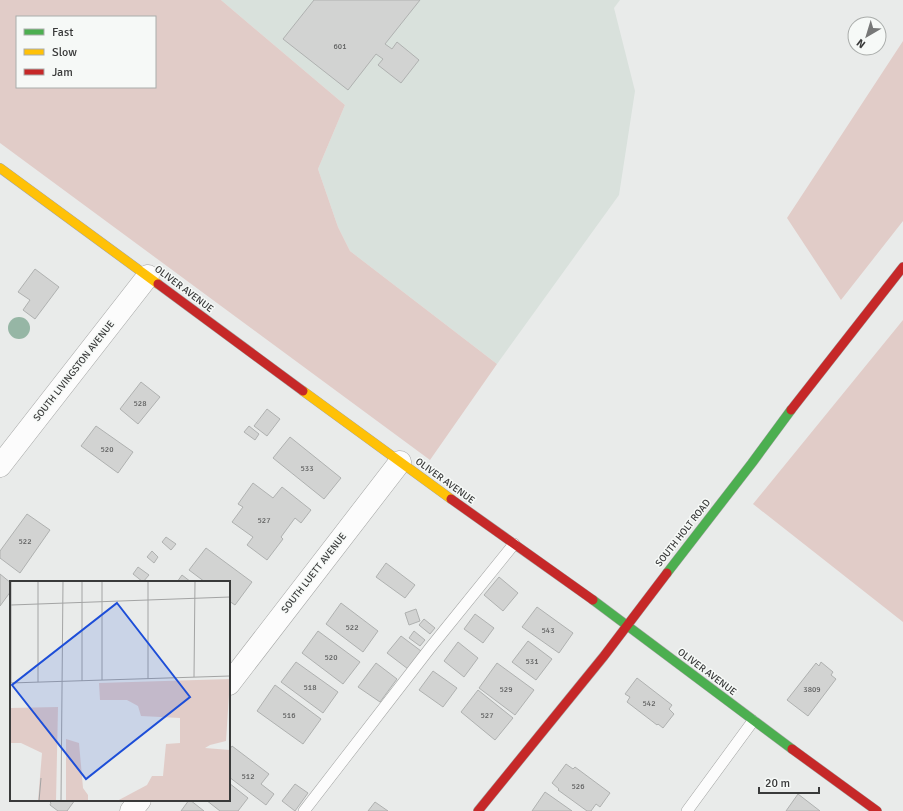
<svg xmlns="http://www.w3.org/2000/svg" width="903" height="811" font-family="Signika,sans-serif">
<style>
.built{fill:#d9e1dc}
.green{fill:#e1ccc8;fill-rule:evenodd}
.water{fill:#96b6a5}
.building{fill:#d2d3d2;stroke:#afb1b0}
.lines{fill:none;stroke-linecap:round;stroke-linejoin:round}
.lane-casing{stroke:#a3a4a3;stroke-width:12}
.street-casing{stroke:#a3a4a3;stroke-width:23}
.fast-casing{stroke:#a3a4a3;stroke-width:10}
.slow-casing{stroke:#a3a4a3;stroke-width:10}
.jam-casing{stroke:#a3a4a3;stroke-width:10}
.lane{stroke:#fcfcfc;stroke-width:11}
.street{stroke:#fcfcfc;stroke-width:22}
.fast{stroke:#4caf50;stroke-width:9}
.slow{stroke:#ffc107;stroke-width:9}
.jam{stroke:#c62828;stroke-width:9}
.labels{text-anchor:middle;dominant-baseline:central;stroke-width:3;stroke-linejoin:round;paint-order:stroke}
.number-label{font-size:8px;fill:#606161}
.street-label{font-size:10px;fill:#393a3a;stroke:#f6f9f7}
.inset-road{fill:none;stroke:#a3a4a4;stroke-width:1}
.view{fill:#1d4ed8;fill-opacity:0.15;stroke:#1d4ed8;stroke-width:2}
.inset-edge{fill:none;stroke:#393a3a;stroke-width:2}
</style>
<rect width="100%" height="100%" fill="#e9ebea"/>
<!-- built -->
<path class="built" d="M221,0H620L614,8L635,91L619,195L497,364L350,251L338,227L318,169L345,105Z"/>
<!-- green -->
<path class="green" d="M0,0H221L345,105L318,169L338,227L350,251L497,364L430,460L0,143ZM17,17H155V87H17Z
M903,41V221L841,300L787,218Z
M903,320V622L753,504Z"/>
<!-- water -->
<path class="water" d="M8 328a11 11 0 1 1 22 0a11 11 0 1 1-22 0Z"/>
<!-- building -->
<path class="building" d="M314,0H420L385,44L392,49L397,42L419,60L401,83L378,65L383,59L376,54L348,90L283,39Z
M35,269L59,287L35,319L23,310L30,300L18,292Z
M141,382L160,397L138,424L120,409Z
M267,409L280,419L267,436L254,426Z
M96,426L133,452L118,473L81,446Z
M249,426L259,434L255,440L244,432Z
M290,437L341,478L324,499L273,458Z
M253,483L273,498L282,487L311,510L301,523L295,518L281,537L283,539L267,560L247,545L253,537L232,522L243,507L238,504Z
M27,514L50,530L20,573L0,558V551Z
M166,537L176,544L171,550L162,542Z
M206,548L252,582L235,605L229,601V582H205L189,570Z
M152,551L158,557L154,563L147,557Z
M386,563L415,585L405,598L376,577Z
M138,567L149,575L143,582L133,574Z
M0,574L11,583V591L0,606Z
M182,575L191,582H177Z
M499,577L518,593L503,611L484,595Z
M341,603L378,631L363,652L326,624Z
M537,607L573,633L559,653L522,627Z
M416,609L420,621L409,625L405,613Z
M475,614L494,628L483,643L464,629Z
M424,619L435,628L430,634L419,625Z
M318,631L360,662L343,684L302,653Z
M414,631L425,640L420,646L409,638Z
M401,636L421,651L408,669L387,653Z
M528,641L552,659L536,680L512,662Z
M458,642L478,658L464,677L444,661Z
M296,662L338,692L323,713L281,682Z
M821,662L833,672L831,675L836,679L808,716L787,700L816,663L819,666Z
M376,663L397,679L380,702L358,687Z
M497,663L534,690L515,715L479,688Z
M433,671L457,688L443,707L419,690Z
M637,678L672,705L669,709L674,714L663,728L658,724L657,725L627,702L630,697L625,694Z
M275,685L321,719L303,744L257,711Z
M478,690L513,718L495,740L461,712Z
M232,746L269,774L261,784L274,794L266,805L229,777V750Z
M566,764L573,769L575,767L610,793L600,807L596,804L591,811H587L558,790L559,789L552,783Z
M229,783L248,798L238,811H220L206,800H229Z
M295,784L308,793L295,811L282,801Z
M545,792L572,811H532Z
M798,794L820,811H786Z
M48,800H75L67,811H58L50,805L51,803Z
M189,800H190L204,811H181Z
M375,802L388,811H368Z"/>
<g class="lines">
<defs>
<path id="lane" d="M304,811L430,648L514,544
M687,811L753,721"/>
<path id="street" d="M0,466L148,276
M229,684L400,462
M131,811L140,800"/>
<path id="fast" d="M667,573L752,463L791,410
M593,600L792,749"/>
<path id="slow" d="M0,168L158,284
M303,391L451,499"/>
<path id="jam" d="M158,284L303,391
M791,410L903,267
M451,499L593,600
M792,749L877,811
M478,811L604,656L667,573"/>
</defs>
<!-- lane casing -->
<use href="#lane" class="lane-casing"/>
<!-- street casing -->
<use href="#street" class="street-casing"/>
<!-- fast casing -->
<use href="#fast" class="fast-casing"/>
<!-- slow casing -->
<use href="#slow" class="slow-casing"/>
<!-- jam casing -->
<use href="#jam" class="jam-casing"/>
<!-- lane -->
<use href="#lane" class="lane"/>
<!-- street -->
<use href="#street" class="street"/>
<!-- fast -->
<use href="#fast" class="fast"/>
<!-- slow -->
<use href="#slow" class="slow"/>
<!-- jam -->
<use href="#jam" class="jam"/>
</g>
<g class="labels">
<!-- number labels -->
<g class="number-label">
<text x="340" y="46">601</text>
<text x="140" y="403">528</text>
<text x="107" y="449">520</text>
<text x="307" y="468">533</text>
<text x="264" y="520">527</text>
<text x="25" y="541">522</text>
<text x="352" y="627">522</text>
<text x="548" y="630">543</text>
<text x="331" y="657">520</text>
<text x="532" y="661">531</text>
<text x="310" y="687">518</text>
<text x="506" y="689">529</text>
<text x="812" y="689">3809</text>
<text x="649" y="703">542</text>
<text x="289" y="715">516</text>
<text x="487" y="715">527</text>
<text x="248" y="776">512</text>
<text x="578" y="786">526</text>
</g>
<!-- street labels -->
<g class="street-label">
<text transform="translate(184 289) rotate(37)">OLIVER AVENUE</text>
<text transform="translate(74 371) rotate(-52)">SOUTH LIVINGSTON AVENUE</text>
<text transform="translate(445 481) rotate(36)">OLIVER AVENUE</text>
<text transform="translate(683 533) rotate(-52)">SOUTH HOLT ROAD</text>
<text transform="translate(314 573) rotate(-52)">SOUTH LUETT AVENUE</text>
<text transform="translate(707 672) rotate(37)">OLIVER AVENUE</text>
</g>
</g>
<!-- overview -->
<g transform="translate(10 581)">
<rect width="220" height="220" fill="#e9ebea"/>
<path d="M220,98L216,160L200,164L195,167L220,169V220H107L137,204L142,195H153L156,163L170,162V137L131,135L128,125L117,119H90L89,102ZM48,126L46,220H28L32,172L11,162H0V127ZM56,158L69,162L73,207L78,214V220H56Z" fill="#e1ccc8"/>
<path class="inset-road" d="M1,0V102M92,0V99M138,0V98M1,24L220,16M184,96L185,0M72,100V0M28,101V0M0,102L220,95M29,220L31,197M51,220L53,0"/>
<path class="view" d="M107,22L180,116L76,198L2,104Z"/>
<rect width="220" height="220" class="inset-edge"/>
</g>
<!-- legend -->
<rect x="16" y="16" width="140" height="72" fill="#f6f9f7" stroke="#aaadab"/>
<rect x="24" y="29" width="20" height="6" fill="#4caf50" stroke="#aaadab"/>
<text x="52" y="36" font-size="12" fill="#393a3a">Fast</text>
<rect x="24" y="49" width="20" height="6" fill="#ffc107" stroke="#aaadab"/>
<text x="52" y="56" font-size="12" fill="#393a3a">Slow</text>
<rect x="24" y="69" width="20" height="6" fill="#c62828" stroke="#aaadab"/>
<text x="52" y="76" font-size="12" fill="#393a3a">Jam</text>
<!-- north arrow -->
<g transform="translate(867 36) rotate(218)"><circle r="19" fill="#f6f9f7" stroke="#aaadab"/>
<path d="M0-3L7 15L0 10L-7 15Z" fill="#777878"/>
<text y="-6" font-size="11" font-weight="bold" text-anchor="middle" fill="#393a3a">N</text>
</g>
<!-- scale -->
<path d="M759 787v6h60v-6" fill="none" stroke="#393a3a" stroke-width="2"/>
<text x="765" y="787" font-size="12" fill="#393a3a" stroke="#f6f9f7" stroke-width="3" paint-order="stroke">20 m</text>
</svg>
